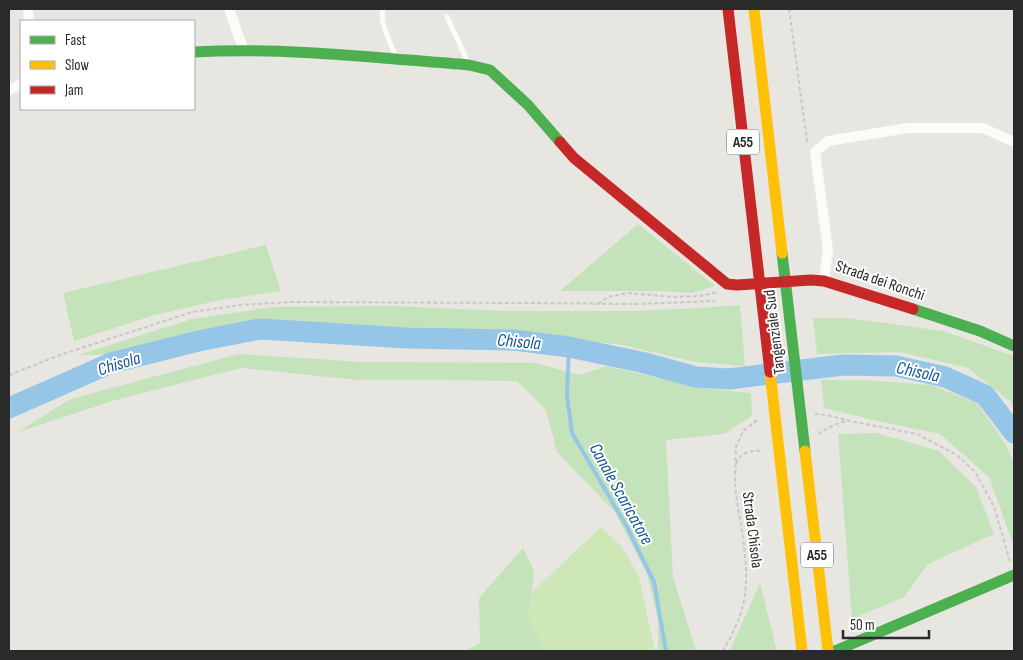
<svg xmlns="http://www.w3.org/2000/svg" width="1023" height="660" font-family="'Sofia Sans Condensed',sans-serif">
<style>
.green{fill:#c5e3ba}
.pitch{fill:#cee7b7}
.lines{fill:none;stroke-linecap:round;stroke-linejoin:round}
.stream{stroke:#95c6e8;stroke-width:4}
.river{stroke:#95c6e8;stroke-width:21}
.path{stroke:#c8c8c7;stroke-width:2;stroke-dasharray:4 2.5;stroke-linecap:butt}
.lane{stroke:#fcfbfa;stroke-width:5}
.street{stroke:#fcfbfa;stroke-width:10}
.fast{stroke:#4caf50;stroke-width:11}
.slow{stroke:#ffc107;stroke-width:11}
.jam{stroke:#c62828;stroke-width:11}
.labels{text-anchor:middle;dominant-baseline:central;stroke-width:4;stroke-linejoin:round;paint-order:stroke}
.shield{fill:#fff;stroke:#6a6a6a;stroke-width:1}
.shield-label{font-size:15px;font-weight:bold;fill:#2a2a2a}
.street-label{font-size:16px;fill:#2a2a2a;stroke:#fff}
.water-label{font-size:18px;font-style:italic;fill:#105598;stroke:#fff}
</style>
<rect width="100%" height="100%" fill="#e8e6e0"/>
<!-- green -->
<path class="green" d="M638,224L715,286L692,293L662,291H560Z
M266,245L281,291L220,300L155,315L74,341L63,293Z
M740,305L745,366L695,362L623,345L503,332L386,329L272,320L194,331L108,355H78L192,319L273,307L391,306L506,311H629L701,308Z
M813,318H848L943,331L1014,356V409L1011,402L968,368L900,352L817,354Z
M239,354L363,362L535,363L581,375L606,366L703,388L751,393L752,416L724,434L666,440L673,577L696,651H658V620L647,574L615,512L557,452L546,410L517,381L445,380H358L241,368L119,399L18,432L70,399Z
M821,380H863L931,385L977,403L1004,442L1014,462V547L989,477L940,434L873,420L824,408Z
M877,433L939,451L976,487L994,534L928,564L904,597L852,619L838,434Z
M523,548L534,571L529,618L545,651H465L480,643L479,598Z
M760,583L777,651H730L731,648Z"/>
<!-- pitch -->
<path class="pitch" d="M601,527L621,546L638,574L655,651H545L529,618L532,592Z"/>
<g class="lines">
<!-- stream -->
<path class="stream" d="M569,347L567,395L572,433L627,527L654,582L666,651"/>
<!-- river -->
<path class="river" d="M9,408L111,363L198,341L260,329L407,338L514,340L569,347L641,362L696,377L729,379L843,365L896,366L945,377L985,395L1014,433"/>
<!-- path -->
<path class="path" d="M789,9L807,141L809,144
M598,304L608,297L628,293L673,297L700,296L717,292
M9,375L60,355L192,312L239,305L292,302L523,303L638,304L715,301
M815,414L827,415L850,421L917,434L957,455L975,472L994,506L1010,562
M818,434C827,429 837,422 848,421
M736,464C742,450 750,452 763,450
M723,651C730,638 738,624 742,609C752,574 741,529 736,494L735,481L736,447L743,431L756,421L759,420"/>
<!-- lane -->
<path class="lane" d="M383,9C379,22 391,44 396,57
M447,17L468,62"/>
<!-- street -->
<path class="street" d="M28,9L29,21
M229,9L244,51
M9,90L21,84
M824,281L828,250L815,152L828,141L908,128H983L1014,142"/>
<!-- fast -->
<path class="fast" d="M194,52C285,47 378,58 469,65L490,70L528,105L560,142
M782,253L805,451
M913,309L980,331L1014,346
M835,651L1014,575"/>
<!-- slow -->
<path class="slow" d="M754,9L782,253
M770,372L802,651
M805,451L828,651"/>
<!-- jam -->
<path class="jam" d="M728,9L770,372
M560,142L574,158L727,284L737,285L811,280L824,281L913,309"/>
</g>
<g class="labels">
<!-- shield labels -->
<g class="shield">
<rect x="727" y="129.5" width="32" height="25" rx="4"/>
<rect x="801" y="542.5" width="32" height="25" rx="4"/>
</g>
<g class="shield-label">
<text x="743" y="142">A55</text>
<text x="817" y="555">A55</text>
</g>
<!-- street labels -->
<g class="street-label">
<text transform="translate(880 281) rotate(19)">Strada dei Ronchi</text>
<text transform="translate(775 332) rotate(-97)">Tangenziale Sud</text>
<text transform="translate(752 530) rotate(83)">Strada Chisola</text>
</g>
<!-- water labels -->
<g class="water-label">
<text transform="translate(519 342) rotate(5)">Chisola</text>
<text transform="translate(119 364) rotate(-17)">Chisola</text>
<text transform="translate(918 372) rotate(12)">Chisola</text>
<text transform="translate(621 494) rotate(61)">Canale Scaricatore</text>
</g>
</g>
<!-- border -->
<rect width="1023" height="660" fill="none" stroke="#2a2a2a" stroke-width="20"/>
<!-- legend -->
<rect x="20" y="20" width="175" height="90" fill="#ffffff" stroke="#aaaaaa"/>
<rect x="30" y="36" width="25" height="8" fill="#4caf50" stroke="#aaaaaa"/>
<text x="65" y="45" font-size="15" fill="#2a2a2a">Fast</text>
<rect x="30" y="61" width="25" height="8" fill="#ffc107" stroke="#aaaaaa"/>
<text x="65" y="70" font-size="15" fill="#2a2a2a">Slow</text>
<rect x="30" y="86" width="25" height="8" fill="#c62828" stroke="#aaaaaa"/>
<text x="65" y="95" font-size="15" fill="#2a2a2a">Jam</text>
<!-- scale -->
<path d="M843 630v8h86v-8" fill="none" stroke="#2a2a2a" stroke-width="2.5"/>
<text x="850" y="630" font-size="15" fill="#2a2a2a" stroke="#ffffff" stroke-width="4" paint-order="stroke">50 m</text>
</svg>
